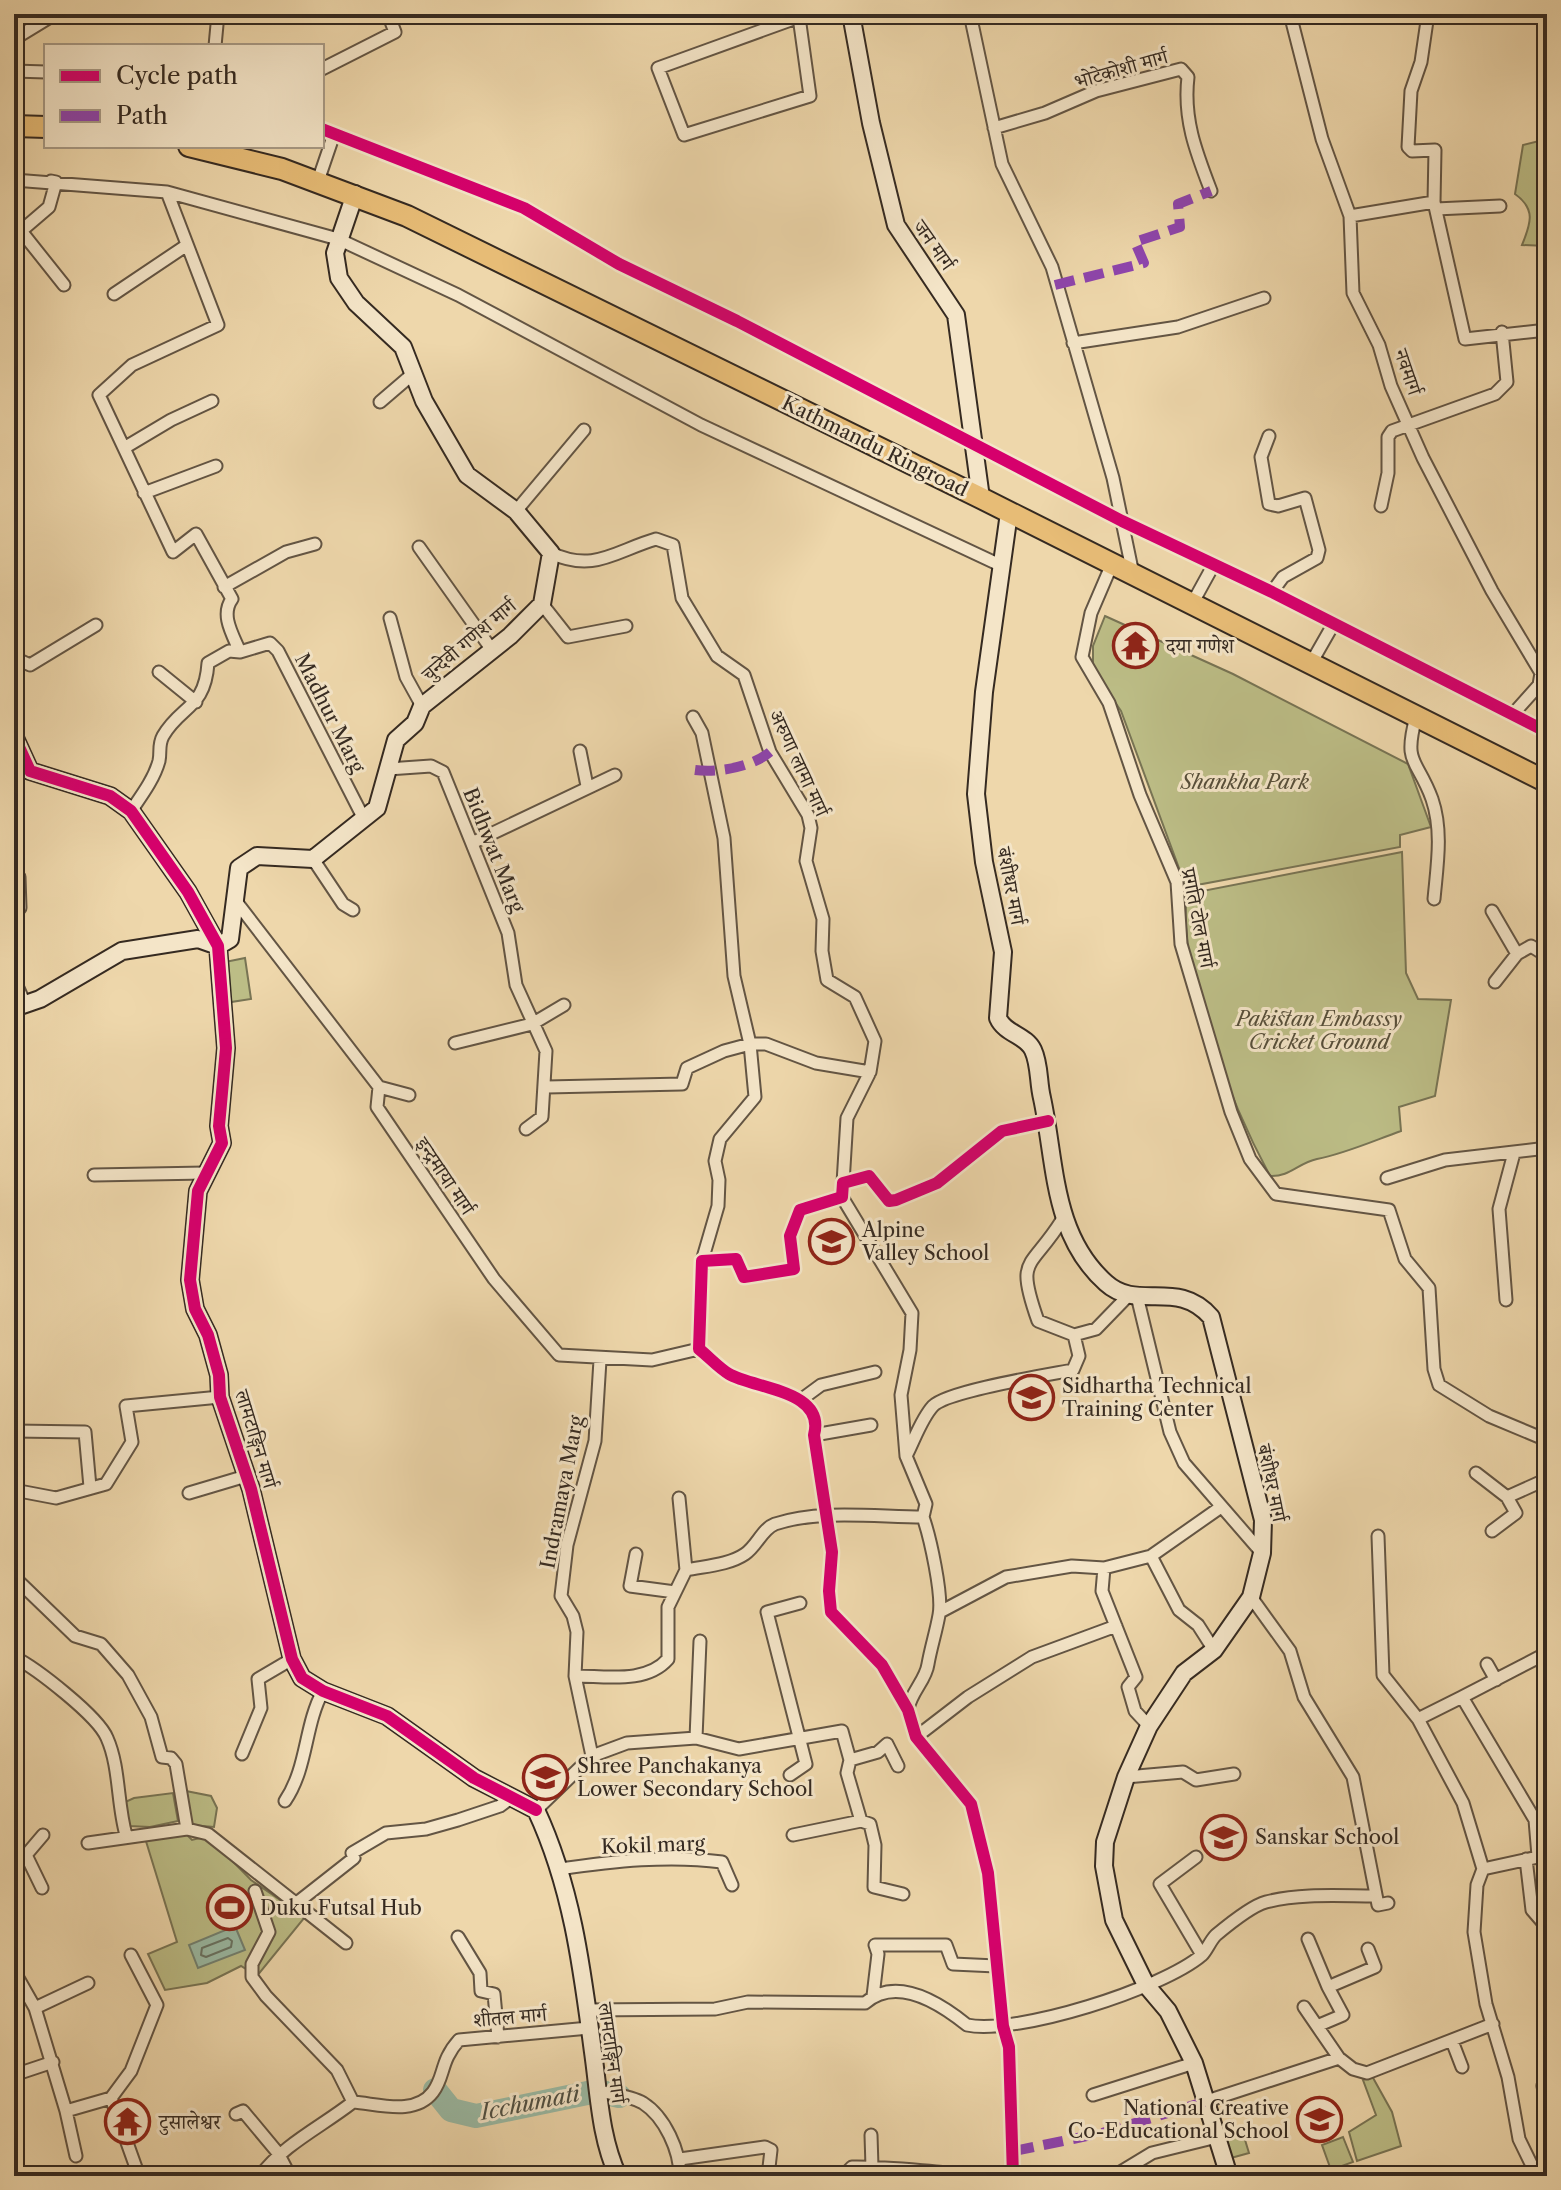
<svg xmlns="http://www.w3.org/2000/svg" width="1561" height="2190" font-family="'Libre Caslon Text','Noto Serif Devanagari',serif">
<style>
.green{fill:#bcbd86;stroke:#787454;stroke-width:2}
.water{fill:#9abaa4;stroke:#728070;stroke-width:2}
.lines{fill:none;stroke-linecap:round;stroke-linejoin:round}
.shore{stroke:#687262;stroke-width:2}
.river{stroke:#9abaa4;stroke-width:24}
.street-casing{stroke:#635544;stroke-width:15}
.secondary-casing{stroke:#352a21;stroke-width:20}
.highway-casing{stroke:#352a21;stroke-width:24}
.street{stroke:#f4e5c8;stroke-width:11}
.secondary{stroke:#f4e5c8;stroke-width:16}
.highway{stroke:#e7bc76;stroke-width:20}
.quiet{stroke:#8e44ad;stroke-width:10;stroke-dasharray:20 10;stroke-linecap:butt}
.cycleway-casing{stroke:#f4e5c8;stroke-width:17}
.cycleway{stroke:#d6006c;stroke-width:12}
.labels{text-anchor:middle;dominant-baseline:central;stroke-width:6;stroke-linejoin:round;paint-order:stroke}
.street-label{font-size:20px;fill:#352a21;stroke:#f4e5c8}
.poi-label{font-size:20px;fill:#352a21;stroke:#f4e5c8;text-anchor:start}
.park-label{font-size:20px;font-style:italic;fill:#574f3a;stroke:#f4e5c8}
.water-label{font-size:22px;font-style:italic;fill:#4e4e42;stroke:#f4e5c8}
</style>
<rect width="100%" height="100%" fill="#eed7ab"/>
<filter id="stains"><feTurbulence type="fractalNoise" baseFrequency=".0025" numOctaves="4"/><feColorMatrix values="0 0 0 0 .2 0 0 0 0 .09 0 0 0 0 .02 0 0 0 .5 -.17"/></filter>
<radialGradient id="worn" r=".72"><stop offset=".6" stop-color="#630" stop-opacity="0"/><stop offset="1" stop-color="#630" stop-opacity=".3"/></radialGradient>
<!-- green -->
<path class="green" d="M1547,139V246L1522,245C1531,223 1536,209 1515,194L1523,145Z
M1105,616L1233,674L1408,764L1431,827L1400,835V847L1186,887L1121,711L1093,670V646Z
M1402,852L1406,973L1418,999L1451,1000L1435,1096L1399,1107L1401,1131C1373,1141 1344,1154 1317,1159C1298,1163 1290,1177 1270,1176C1234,1109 1176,969 1187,894Z
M245,958L251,999L231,1002L225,962Z
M186,1791L211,1796L217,1808L214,1827L191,1825Z
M173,1793L178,1821L150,1827L129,1826L123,1803L134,1798Z
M182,1830L192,1840L208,1836L251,1880L305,1917L257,1976L241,1966L207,1983L165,1990L148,1954L177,1942L145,1838Z
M1372,2076L1392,2112L1401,2146L1357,2161L1349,2132L1376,2115L1363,2080Z
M1319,2101L1331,2133L1313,2138L1302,2106Z
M1242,2130L1249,2153L1231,2158L1225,2134Z
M1343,2137L1353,2162L1331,2170L1322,2145Z"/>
<!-- water -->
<path class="water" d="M235,1926L245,1950L198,1968L189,1945Z"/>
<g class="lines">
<!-- shore -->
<path class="shore" d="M228,1938L232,1941L231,1947L206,1957L201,1955L202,1948Z"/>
<!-- river -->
<path class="river" d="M435,2090L451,2110L476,2116L597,2091L619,2096"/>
<defs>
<path id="street" d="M799,14V17L810,96L684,135L658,68L799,17
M970,14L1002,164L1052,267L1113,478L1133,574
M1290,14L1322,139L1350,216L1353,293L1379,345L1391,386L1423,458L1492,591L1541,673L1539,685L1514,713
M1428,14L1421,62L1411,91L1408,147L1412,151L1435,150L1434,202L1465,339L1547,330
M14,39L55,14
M215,46L218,14
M322,69L395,32L388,14
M14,71L46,72
M994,128L1045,113L1096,91L1181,69L1188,77C1183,119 1196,152 1211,191
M322,129L524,208L619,264L737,321L1122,521L1272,592L1547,732
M14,180L167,192L338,239L458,295L701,425L1002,566
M51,181L56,182L49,207L21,231L64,285
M318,181L334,134
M167,192L218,325L132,365L99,395L173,552L196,534L232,599C220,615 233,635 240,652L270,643L278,651L364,819
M1436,209L1500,206
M1350,216L1434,202
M114,294L187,245
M1073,343L1178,327L1264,298
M380,402L415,372
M1269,436L1261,457L1269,504L1278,506L1305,498L1319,550L1317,558L1283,577L1272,592
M124,448L171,420L212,401
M144,493L216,466
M1381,506L1388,473V437L1392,431L1495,394L1507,382L1502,332
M516,511L584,430
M419,547L492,650
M551,553C594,573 615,551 656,539L673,545L682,598L717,656L744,675L770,752L808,815L811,828L806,861L823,919L822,951L827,980L855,997L875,1041L870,1072L847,1118L843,1183
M1112,564L1091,613L1082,657L1109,703L1140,795L1177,882L1181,944L1231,1112L1250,1159L1276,1194L1389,1210L1405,1259L1429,1288L1434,1369L1439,1385L1489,1416L1544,1439L1547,1445
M224,587L286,552L315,544
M542,604L568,637L626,626
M1192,604L1214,564
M390,618L406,677L422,706
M14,653L17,659L30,665L96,625
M1310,665L1334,623
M159,672L196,702
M693,717L702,733L724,838L734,976L750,1044L755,1097L720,1139L715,1161L719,1180L718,1206L702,1261
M1416,717C1403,765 1417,758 1432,799C1443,831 1437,866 1434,899
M580,751L587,786
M388,769L431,766L443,772L508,933L516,985L546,1051L542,1117L526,1129
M131,811C142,795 154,779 159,761C161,752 158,745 163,736C181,705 205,709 208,663L229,651L240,652
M472,843L615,775
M313,859L343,904L353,910
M235,900L379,1087L377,1107L494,1279L559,1355L652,1360L699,1349
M1492,911L1517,954
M14,914L20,908L19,877
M14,979L25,1004
M1495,982L1517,954L1531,946L1547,956
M455,1043L532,1024L564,1005
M379,1087L409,1095
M547,1087L682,1084L687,1068L724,1051L750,1044H766L816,1063L870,1072
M94,1175L205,1173
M1387,1178L1445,1160L1547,1148
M842,1197L912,1313L910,1350L901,1395L906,1456
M1137,1296L1170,1432L1184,1463L1262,1553
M1506,1300L1499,1209L1514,1153
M1074,1335L1096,1329L1129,1295
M802,1399L821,1385L875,1372
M14,1431L85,1432L90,1487
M814,1435L871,1425
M1476,1473L1507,1497L1547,1479
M14,1490L56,1498L106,1484L132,1442L126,1406L220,1397
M189,1493L246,1476
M679,1498L686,1570
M1492,1531L1516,1513L1507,1497
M1378,1536L1383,1675L1418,1719L1463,1803L1483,1869L1477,1885L1474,1932L1486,2004L1508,2077L1519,2139L1537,2176
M636,1554L630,1586L675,1592
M14,1577L75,1636L101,1644L128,1675L151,1717L162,1757L171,1758L176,1764L187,1829L208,1834L346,1943
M1251,1597L1290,1651L1304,1697L1353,1777L1378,1905L1388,1903
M940,1612L1006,1577L1072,1566L1104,1568
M1214,1650L1198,1625L1179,1610L1151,1556L1221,1507
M14,1657C36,1668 98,1716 107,1738C120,1767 117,1804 126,1835
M1487,1664L1496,1680
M575,1676L577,1632L573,1616L561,1596L567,1545L595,1441L600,1360
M1462,1697L1547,1653
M908,1709C911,1692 926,1680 928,1664C931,1647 936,1632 939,1615C943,1595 930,1537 923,1517
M1418,1719L1462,1697L1535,1820L1538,1856
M1149,1726L1135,1711L1128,1687L1136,1677L1102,1591L1104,1568L1151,1556
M916,1737L968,1697L1032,1657L1116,1626
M696,1738L700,1641
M242,1754L261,1708L258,1679L292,1659
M592,1756L627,1743L696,1738L739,1749L842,1731L850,1760L847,1773L861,1821L870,1824L875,1845L874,1887L903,1894
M850,1760L878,1752L887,1744L898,1766
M790,1775L806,1764L767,1612L800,1603
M1126,1777L1183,1772L1196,1780L1234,1774
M285,1801C308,1767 304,1726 323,1691
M536,1810L592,1756L575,1676C606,1676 646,1684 668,1659V1607L686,1570C705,1566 729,1565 745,1554C757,1546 762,1529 775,1524C820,1509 877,1517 923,1517L926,1504L906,1456C914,1441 921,1419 933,1406C947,1391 1047,1375 1073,1370L1079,1356L1074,1335L1038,1321C1015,1256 1030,1271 1062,1220
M793,1835L861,1821
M88,1843L187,1829
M26,1855L42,1888
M1196,1857L1160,1884L1202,1955
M1526,1859L1532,1910L1545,1925L1547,1937
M14,1862L26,1855L43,1835
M560,1869C614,1861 668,1855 722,1862L732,1885
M1483,1869L1547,1855
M255,1891L269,1932L252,1964V1977L266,1996L337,2070L353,2102
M298,1902L354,1858L352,1853L386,1833L426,1829L458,1820L500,1806L512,1797
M458,1937L480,1973L481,1991L494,1994L498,2037
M1308,1939L1328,1987
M14,1971L35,2008L66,2111L111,2098L139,2176
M873,1996L878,1954L875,1945H946L953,1964L996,1966
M1304,2007L1317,2026
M35,2008L88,1983
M586,2010L715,2009L748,2002L865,2003C897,1975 941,2004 967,2025C1017,2035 1162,1989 1202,1955C1207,1950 1210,1941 1216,1935C1228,1925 1251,1906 1266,1902C1301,1893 1340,1896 1375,1896
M1452,2041L1462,2067
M1339,2058L1317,2026L1343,2015L1328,1987L1375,1967L1368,1949
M14,2075L53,2062
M1547,2084L1543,2086L1547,2107
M599,2091C612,2094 631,2096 643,2103C665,2117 680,2151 680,2176
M1093,2095L1194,2063
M111,2098L131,2071L157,2005L131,1955
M1204,2102L1339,2058L1353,2069L1367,2073L1493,2024
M66,2111L76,2156
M236,2114L243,2111L278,2153L290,2176
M871,2135L872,2167
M680,2159L765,2147L771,2150L768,2176
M260,2176C284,2144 321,2127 353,2102C379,2104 415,2116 433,2092C445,2076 440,2061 459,2040L589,2028
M843,2176L852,2167C906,2166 959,2178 1012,2173
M1013,2176L1009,2047L1003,2026L988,1873L971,1804L916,1737L908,1710L882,1665L831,1612L829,1591L832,1552L814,1435C826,1390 755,1389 729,1374C719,1368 709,1357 699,1349L702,1261L736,1259L744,1277L794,1269L790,1236L800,1210L842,1197L843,1183L869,1176L889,1201L896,1200L937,1183L1002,1131L1048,1121
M1114,2176L1152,2153L1217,2137"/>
<path id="secondary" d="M851,14L871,123L896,225L956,315L981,498
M1009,513L984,692L976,794L984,862L1003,952L998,1018C1005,1034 1026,1035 1033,1050C1040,1065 1038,1082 1042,1098C1056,1163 1052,1235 1106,1283C1138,1312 1177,1278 1211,1317L1263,1520L1262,1553L1251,1597L1214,1650L1184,1673L1149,1726L1126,1777L1105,1842L1104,1866L1114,1920L1146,1985L1168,2011L1194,2063L1229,2176
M14,736L30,771L110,796L131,811L188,892L218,946L226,1048L219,1126L222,1143L198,1191L190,1280L195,1309L208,1335L219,1375L220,1397L251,1489L292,1659L302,1678L323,1691L387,1716L474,1778L536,1810C572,1887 582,1968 593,2052C599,2094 600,2137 618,2176
M218,946L230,939L239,868L257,856L313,859L377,808L396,740L415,723L422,706L510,636L542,604L551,553L516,511L467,475L424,401L403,347L356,303L339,278L335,253L355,194
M14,1008L40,999L122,951L198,939L218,946"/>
<path id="highway" d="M14,126L46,127
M189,146L282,169L407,216L981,498L1547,782"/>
</defs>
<!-- street casing -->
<use href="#street" class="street-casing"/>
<!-- secondary casing -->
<use href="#secondary" class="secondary-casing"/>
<!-- highway casing -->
<use href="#highway" class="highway-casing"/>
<!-- street -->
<use href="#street" class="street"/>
<!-- secondary -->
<use href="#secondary" class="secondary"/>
<!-- highway -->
<use href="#highway" class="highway"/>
<!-- quiet -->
<path class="quiet" d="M1055,285L1144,263L1135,242L1180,227L1178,204L1211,191
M695,770C718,773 752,767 770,752
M1014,2151L1102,2133L1204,2102"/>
<defs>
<path id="cycleway" d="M322,129L524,208L619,264L737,321L1122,521L1272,592L1547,732
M14,736L30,771L110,796L131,811L188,892L218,946L226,1048L219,1126L222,1143L198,1191L190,1280L195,1309L208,1335L219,1375L220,1397L251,1489L292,1659L302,1678L323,1691L387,1716L474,1778L536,1810
M1013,2176L1009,2047L1003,2026L988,1873L971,1804L916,1737L908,1710L882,1665L831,1612L829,1591L832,1552L814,1435C826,1390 755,1389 729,1374C719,1368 709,1357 699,1349L702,1261L736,1259L744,1277L794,1269L790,1236L800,1210L842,1197L843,1183L869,1176L889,1201L896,1200L937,1183L1002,1131L1048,1121"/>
</defs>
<!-- cycleway casing -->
<use href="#cycleway" class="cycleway-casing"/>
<!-- cycleway -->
<use href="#cycleway" class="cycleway"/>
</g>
<!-- icons -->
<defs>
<symbol id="temple-ring" viewBox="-11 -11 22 22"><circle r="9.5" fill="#f4e5c8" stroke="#8f2418" stroke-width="1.5"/><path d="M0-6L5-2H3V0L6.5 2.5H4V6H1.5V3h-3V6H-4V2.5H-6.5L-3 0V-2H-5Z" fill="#8f2418"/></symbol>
<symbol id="school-ring" viewBox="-11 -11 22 22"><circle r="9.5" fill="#f4e5c8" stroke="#8f2418" stroke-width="1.5"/><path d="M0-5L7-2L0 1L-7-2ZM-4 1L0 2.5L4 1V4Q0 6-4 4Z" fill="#8f2418"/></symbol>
<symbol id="university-ring" viewBox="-11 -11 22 22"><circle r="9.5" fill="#f4e5c8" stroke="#8f2418" stroke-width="1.5"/><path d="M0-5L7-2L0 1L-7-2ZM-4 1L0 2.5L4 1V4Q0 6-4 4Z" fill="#8f2418"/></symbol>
<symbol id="stadium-ring" viewBox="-11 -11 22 22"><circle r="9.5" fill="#f4e5c8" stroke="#8f2418" stroke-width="1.5"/><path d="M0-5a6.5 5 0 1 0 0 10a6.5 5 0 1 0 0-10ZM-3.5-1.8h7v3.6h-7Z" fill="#8f2418"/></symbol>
</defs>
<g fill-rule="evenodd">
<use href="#temple-ring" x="1110" y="620" width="51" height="51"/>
<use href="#school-ring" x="806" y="1216" width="51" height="51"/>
<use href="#university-ring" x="1006" y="1372" width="51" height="51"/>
<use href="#school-ring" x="520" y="1752" width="51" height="51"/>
<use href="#school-ring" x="1198" y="1812" width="51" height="51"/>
<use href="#stadium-ring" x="204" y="1882" width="51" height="51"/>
<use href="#school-ring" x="1294" y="2094" width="51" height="51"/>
<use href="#temple-ring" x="102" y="2096" width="51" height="51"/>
</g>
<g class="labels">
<!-- street labels -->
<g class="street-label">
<text transform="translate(1121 69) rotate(-16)">भोटेकोशी मार्ग</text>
<text transform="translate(934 245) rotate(55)">जन मार्ग</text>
<text transform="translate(1408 372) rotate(71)">नवमार्ग</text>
<text transform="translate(875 446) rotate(26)">Kathmandu Ringroad</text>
<text transform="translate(469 640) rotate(-40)">चुन्देवी गणेश मार्ग</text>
<text transform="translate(330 713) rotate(63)">Madhur Marg</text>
<text transform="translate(799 763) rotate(65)">अरुणा लामा मार्ग</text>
<text transform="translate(494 850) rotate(68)">Bidhwat Marg</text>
<text transform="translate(1011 886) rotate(79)">बंशीधर मार्ग</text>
<text transform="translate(1198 918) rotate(79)">प्रगति टोल मार्ग</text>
<text transform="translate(445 1176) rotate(56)">इन्द्रमाया मार्ग</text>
<text transform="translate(256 1439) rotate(73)">लामटाङ्गिन मार्ग</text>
<text transform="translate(1272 1483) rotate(78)">बंशीधर मार्ग</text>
<text transform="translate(562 1492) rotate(-79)">Indramaya Marg</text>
<text transform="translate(653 1845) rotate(-2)">Kokil marg</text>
<text transform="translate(510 2017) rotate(-5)">शीतल मार्ग</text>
<text transform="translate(612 2053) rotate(82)">लामटाङ्गिन मार्ग</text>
</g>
<!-- poi labels -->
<g class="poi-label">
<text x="1166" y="646">दया गणेश</text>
<text x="862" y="1230">Alpine<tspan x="862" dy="23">Valley School</tspan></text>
<text x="1062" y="1386">Sidhartha Technical<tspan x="1062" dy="23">Training Center</tspan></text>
<text x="577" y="1766">Shree Panchakanya<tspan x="577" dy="23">Lower Secondary School</tspan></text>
<text x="1255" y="1837">Sanskar School</text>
<text x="260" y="1908">Duku Futsal Hub</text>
<text x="1289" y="2108" text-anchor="end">National Creative<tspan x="1289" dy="23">Co-Educational School</tspan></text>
<text x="159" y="2122">टुसालेश्वर</text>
</g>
<!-- park labels -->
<g class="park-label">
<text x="1245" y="782">Shankha Park</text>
<text x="1319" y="1019">Pakistan Embassy<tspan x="1319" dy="23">Cricket Ground</tspan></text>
</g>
<!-- water labels -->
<g class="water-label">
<text transform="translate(530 2103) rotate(-11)">Icchumati</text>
</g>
</g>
<!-- margin -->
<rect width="1561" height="2190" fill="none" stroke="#eed7ab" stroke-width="48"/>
<rect x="16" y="16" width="1529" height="2158" fill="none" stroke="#352a21" stroke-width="4"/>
<rect x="24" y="24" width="1513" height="2142" fill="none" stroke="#352a21" stroke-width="2"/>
<!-- legend -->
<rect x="44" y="44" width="280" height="104" fill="#f4e5c8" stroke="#a89a85" stroke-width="2"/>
<rect x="60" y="70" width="40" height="12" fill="#d6006c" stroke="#a89a85" stroke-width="2"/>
<text x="116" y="84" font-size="24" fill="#352a21">Cycle path</text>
<rect x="60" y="110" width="40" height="12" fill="#8e44ad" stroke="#a89a85" stroke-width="2"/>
<text x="116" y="124" font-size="24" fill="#352a21">Path</text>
<rect width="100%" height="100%" filter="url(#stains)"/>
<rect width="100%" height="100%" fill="url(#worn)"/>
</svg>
